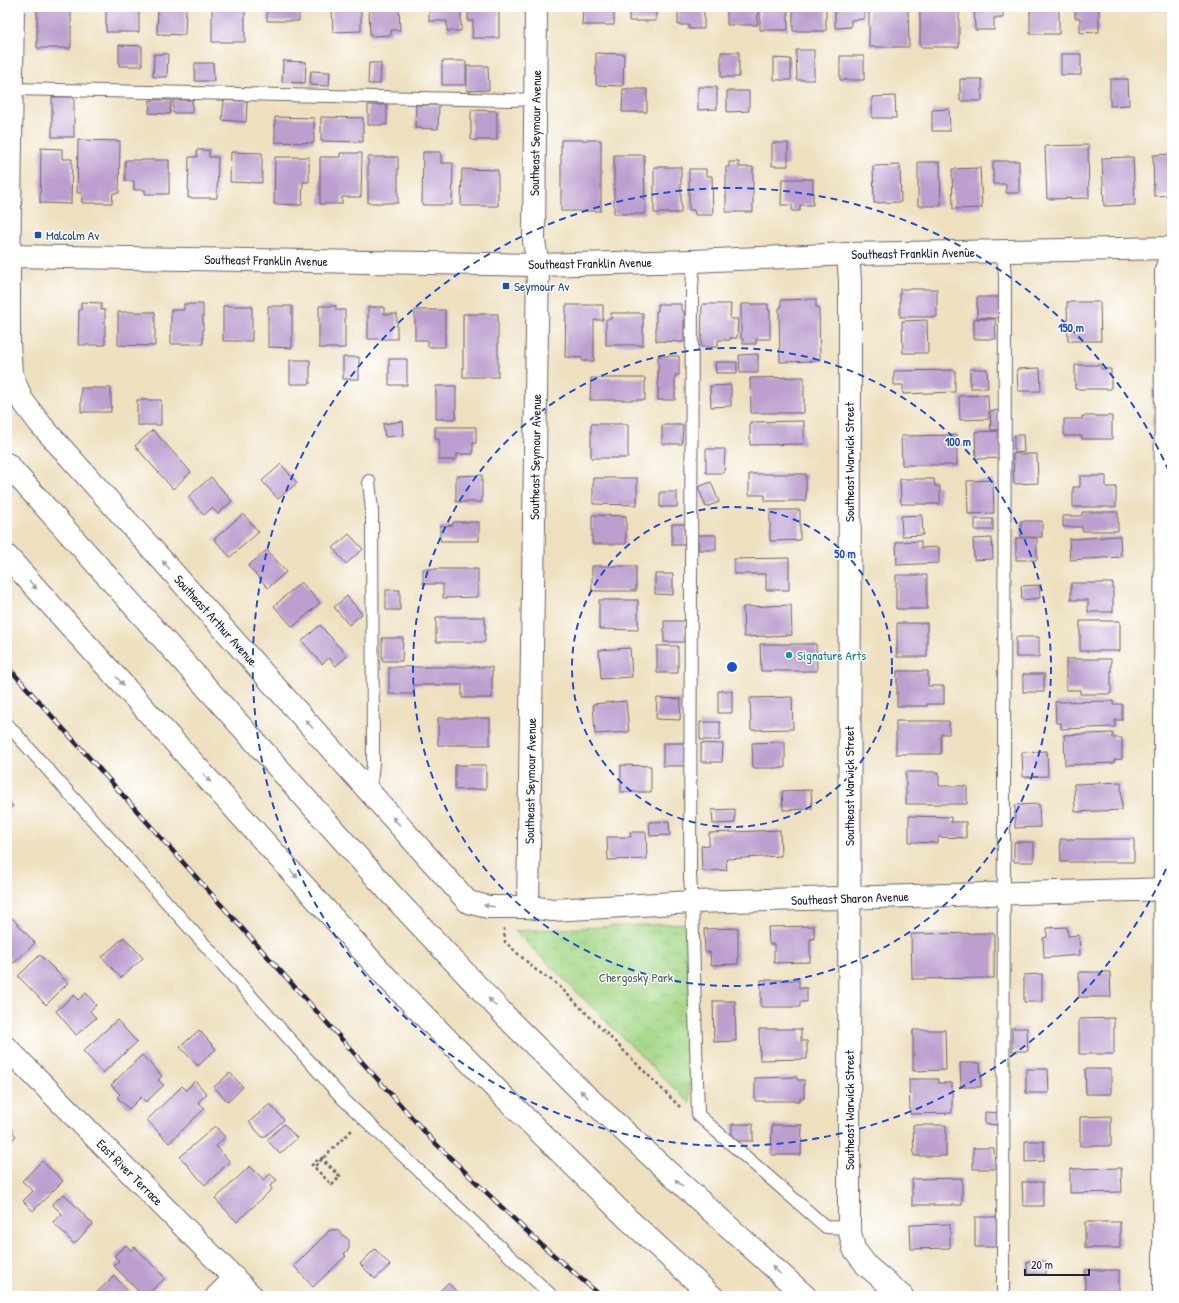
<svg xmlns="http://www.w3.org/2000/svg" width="1179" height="1303" font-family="'Patrick Hand',sans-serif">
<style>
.park{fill:url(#park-crowns);stroke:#647d62}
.building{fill:#bc9ecf}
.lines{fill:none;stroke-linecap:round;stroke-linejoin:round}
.service-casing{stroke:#696469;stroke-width:14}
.minor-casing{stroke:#696469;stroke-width:24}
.tertiary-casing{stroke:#696469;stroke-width:24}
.motorway-casing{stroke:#696469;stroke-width:24}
.path{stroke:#696469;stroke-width:2.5;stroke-dasharray:3 3;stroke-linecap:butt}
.service{stroke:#fff;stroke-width:12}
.minor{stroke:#fff;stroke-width:22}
.tertiary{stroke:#fff;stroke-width:22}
.motorway{stroke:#fff;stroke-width:22}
.rail-casing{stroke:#22223b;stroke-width:4.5}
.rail{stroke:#fff;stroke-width:3;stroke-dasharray:9;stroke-linecap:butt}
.oneway{fill:#9c9ca7}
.ring{fill:none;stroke:#1d4ed8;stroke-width:2;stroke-dasharray:7 5}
.transit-dot{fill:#1a4fb4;stroke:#fff;stroke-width:1.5}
.culture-dot{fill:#0f9aa8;stroke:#fff;stroke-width:1.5}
.labels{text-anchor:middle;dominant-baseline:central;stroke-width:3;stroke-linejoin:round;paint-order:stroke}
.street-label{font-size:13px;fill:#22223b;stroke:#fff}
.transit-label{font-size:13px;fill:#164399;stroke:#fff;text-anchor:start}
.culture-label{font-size:13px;fill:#0d838f;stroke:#fff;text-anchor:start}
.park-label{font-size:13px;fill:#506256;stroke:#fff}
.centre{fill:#1d4ed8;stroke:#fff;stroke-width:2}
.ring-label{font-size:12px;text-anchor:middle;font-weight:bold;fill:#1d4ed8;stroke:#fff;stroke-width:3;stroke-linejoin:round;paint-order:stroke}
</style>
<defs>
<pattern id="park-crowns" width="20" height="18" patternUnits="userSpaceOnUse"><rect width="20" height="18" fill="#a6d888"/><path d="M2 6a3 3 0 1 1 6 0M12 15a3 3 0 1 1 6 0" fill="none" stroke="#8fb976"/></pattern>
</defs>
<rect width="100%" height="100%" fill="#fff"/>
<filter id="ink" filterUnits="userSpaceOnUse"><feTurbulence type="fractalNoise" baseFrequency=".025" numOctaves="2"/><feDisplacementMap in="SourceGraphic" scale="8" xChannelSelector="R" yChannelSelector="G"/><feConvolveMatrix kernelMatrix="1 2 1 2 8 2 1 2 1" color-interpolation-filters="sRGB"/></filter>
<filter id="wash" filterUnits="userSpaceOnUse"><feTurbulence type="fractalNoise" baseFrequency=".012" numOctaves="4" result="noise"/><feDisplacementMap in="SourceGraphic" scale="16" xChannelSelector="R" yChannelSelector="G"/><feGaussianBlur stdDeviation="0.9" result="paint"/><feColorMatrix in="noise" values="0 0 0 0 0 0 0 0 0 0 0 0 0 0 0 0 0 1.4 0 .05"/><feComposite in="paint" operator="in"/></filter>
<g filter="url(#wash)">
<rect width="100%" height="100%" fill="#eee0bf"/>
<!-- park -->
<path class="park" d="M688,923L690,1104L515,931Z"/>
<g id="blocks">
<!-- building -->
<path class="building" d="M37,7H71V48H37Z
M106,7H139V32H106Z
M158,7H186L185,35L157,34Z
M212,7H245V42H212Z
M267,7H299V21H267Z
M332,7H361V31L333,32Z
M369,7H399L400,30H391V35L370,36Z
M429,7H461V31H447V21H429Z
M468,7H499V38H472L473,21H468Z
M583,7H614V25H582Z
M629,7H656V21H629Z
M678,7H704V29H689V25H678Z
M727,7H758L757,25H727Z
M760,7H788V30H760Z
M793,7H826V31H793Z
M835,7H864V19L851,20V27L835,28Z
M869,7H908L909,47H869Z
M920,7H959V47H920Z
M974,7H1003V18H994V30H975Z
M1030,7H1059V34H1030Z
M1075,7H1099V32L1080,33V18H1075Z
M1117,7H1172V10L1117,9Z
M119,45L142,46V66H119Z
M796,50H814V80H797Z
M721,52H739V77H721Z
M596,53L624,54L623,86L596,85Z
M154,54H168L167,77H153Z
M1061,54H1081V75H1061Z
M840,56H864V80H840Z
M774,58L791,59V80H774Z
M283,61L306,62L305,83L282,82Z
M442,61H466V85H442Z
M195,63H213L214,81H195Z
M369,63H381L380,84H368Z
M467,66H488L489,90L467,91Z
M311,71L330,72L329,86L310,85Z
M960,79H982V101H960Z
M1110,79H1128L1129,105L1110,106Z
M698,87H717V109L698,110Z
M623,89H647V112H622Z
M727,91H749V111L727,112Z
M895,96L896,118H872V97Z
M52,97H74V137H52Z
M150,100H171L170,114L149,113Z
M173,100H192V113H173Z
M224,100L247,101L246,122L222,120Z
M368,105H387V125H368Z
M416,105H439L438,129L415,128Z
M949,109L950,131H932V110Z
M471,110L497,111V140H471Z
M275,117L314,118V143L275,142Z
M321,117L363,118V142L321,141Z
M78,140L120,141L119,193H113L112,203H82V193H77Z
M561,140H601V211H561Z
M772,143H788V166H772Z
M1088,145L1089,198L1047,199L1045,146Z
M41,148L62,149V159H72L71,204L40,203Z
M197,150H209V157H218L217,198H188L189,157H197Z
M231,152L262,153V183L230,182Z
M423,152H441V163H453L452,205H422Z
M340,153H362L361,197H342V204H320V157H340Z
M1172,154V195L1154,196L1153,155Z
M614,155H644L645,214H614Z
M275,157H309V182H303L302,205L274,204Z
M368,157H398V203H368Z
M1133,157L1135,205L1104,206L1102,158Z
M125,160H169V194H145V190H134V181H125Z
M993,161H1019V193H1006V184H993Z
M729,162H739V167H753V212H726V167H729Z
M918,162H940L941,206H918Z
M900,165L901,202L874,203L873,166Z
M654,167H681V213H654Z
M980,168L982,208L953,209L952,169Z
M462,169L498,170V206H461Z
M689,169H706V176H712L713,215H695L694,210H689Z
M782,179H813V205H800V211H792V205H781Z
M900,289H937V317H900Z
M977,297H1001V318H977Z
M816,299V307H819L820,361L780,362L779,308H781V300Z
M81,302L101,303V310H105V345H78L79,310H81Z
M1067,302H1100L1101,341H1068Z
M184,304H203V344H171V310H184Z
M658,304H681V311H684V342L656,341V311H658Z
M702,304H731L730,319H738L737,338H730V340H718V347H701Z
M741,304H768V310H770V339H756V344H743V339H741Z
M566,305H603V320H594V361H582V358L565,357Z
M223,306H252V341H223Z
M268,306H292V348L268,347Z
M319,306H336V310H345V348H319Z
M368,307H384V314H397V339H368Z
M415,310H445V347H428V340H415Z
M118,312H155V346L118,345Z
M611,313H643V345H606V319H611Z
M463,314H498V377H463Z
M974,319H995L996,339H974Z
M927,320L928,353H903L902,321Z
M758,354V373H740L739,355Z
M658,356H679V375H675V400H658Z
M343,357H359V379H343Z
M389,359H407V385H389Z
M290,360H310V384H290Z
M715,362H737V373H716Z
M1075,365H1101V369H1111V389H1075Z
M1040,368L1041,391H1018L1017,369Z
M970,369H987L988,388H970Z
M955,370V392L903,394V385H894V371Z
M804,377V413H751L750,378Z
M591,378H645V400H590Z
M731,385V406L711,407L710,386Z
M436,386H456V419H436Z
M81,388H111V412H81Z
M988,395L989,419L960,420L959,396Z
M137,400H161V425H137Z
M1002,410V430H991L990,411Z
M1082,416H1112V439H1082V436H1064V419H1082Z
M403,421L404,435L385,437L383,424Z
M804,421V444L750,445V422Z
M591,424H628V458H591Z
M662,425H683L682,444H662Z
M435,427H476V443H473V454H457V460H439V439H435Z
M153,430L191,472L173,489L135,446Z
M1000,431L1001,458L976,459L975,432Z
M957,435V465H902L901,436Z
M1014,435H1023L1024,452L1014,453Z
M706,449H725L724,473H706Z
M1013,454H1037L1038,483L1014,484Z
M281,464L297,483L278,499L262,481Z
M749,474H806V501H765V495H749Z
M482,475V502H456V476Z
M1080,476H1106V487H1116V507H1073V487H1080Z
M211,477L232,501L218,514L212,508L204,515L188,497Z
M593,478H637V505L593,504Z
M900,479H934L935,486H940V504H901Z
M993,480L994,513L968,514L967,481Z
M711,482L719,502L706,507L698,487Z
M660,492H677V507H660Z
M770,510H800V540L770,541Z
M1082,512H1118V531H1082V527H1063V516H1082Z
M243,514L259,532L230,557L214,539Z
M592,515L626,516V544H592Z
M922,515L923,535L902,536L901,516Z
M975,519H993V530H975Z
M1021,521H1042V537H1021Z
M453,522H479V541H440V526L453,525Z
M672,524H686L685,545H672Z
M349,534L363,549L346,564L333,548Z
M698,535H716V550H698Z
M1120,536L1121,557L1070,560L1069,539Z
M992,538L993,559L974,560L973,539Z
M1016,538H1037V560H1016Z
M921,541V548L939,547V563L897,565L896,542Z
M267,550L286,572L268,588L248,566Z
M789,558V590H766V574H734V559Z
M592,566H636V591H592Z
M423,569H478V597L443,598V584H423Z
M655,574H673V595L655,594Z
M896,575H927V609H896Z
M301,582L320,603L293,627L274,606Z
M1071,583H1113V612H1088V600H1071Z
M1039,585L1040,598L1022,600L1021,586Z
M386,590H400V610H386Z
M347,596L362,614L349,625L334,607Z
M599,600H638V630L599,629Z
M791,605L792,635L744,637L743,607Z
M436,617H485V642H436Z
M664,621H685L684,642H664Z
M1080,621H1120V651H1080Z
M897,623H927V657H897Z
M320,625L347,656L336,666L329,658L322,664L302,641Z
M1016,637H1039V657H1016Z
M382,638H403L402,661H382Z
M760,644H816L817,671H761Z
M657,646H678V673H657Z
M630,648L632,677L601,679L599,650Z
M1066,659H1111V694H1080V690H1066Z
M389,667H492V698H462V685H414V694H389Z
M897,671H928V686H944V704H927V706H897Z
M1023,674H1044V692H1023Z
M718,691H732V713H718Z
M792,697L793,729L751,730L750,698Z
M657,698L681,699L680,720L656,719Z
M626,701L629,732L595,734L593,704Z
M1113,701V704H1122V720H1115V727L1061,729V723H1056L1055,702Z
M438,718H490V745H438Z
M896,721H949V734H941V754H896Z
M700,722H720V740H700Z
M1113,733V738H1122V759L1114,760V763L1065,765L1064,735Z
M785,742V768H753L752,743Z
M663,743H685V766H663Z
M701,743L723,744L722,762H701Z
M1047,751L1048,776L1023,777L1022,752Z
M455,765H486V789L455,790Z
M621,765L651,766V792H621Z
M906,772H939V786H967V804H906Z
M1121,782L1122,810L1075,812L1074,784Z
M811,790L812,809L783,810L782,791Z
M7,799L13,806L7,811Z
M1039,804L1040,827L1015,828V805Z
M735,809V823L713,824L712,810Z
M909,816L951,817V822H966V838L938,837V843L909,842Z
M669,821L670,835L650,836L649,822Z
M780,830L781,856L726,859L727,870L702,871L701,846L709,845V833Z
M630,832H646L647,859L608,860L607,837H631Z
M1060,839H1134V862H1061Z
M1014,842H1034V862H1014Z
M11,917L35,943L14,963L7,955V921Z
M814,926V939H810V962L774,963V944H769L768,927Z
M1067,927L1068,936L1079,935L1080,955L1044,958L1043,938L1047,937V928Z
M738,928V964L711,965L710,952H705L704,929Z
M994,933V978L912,979L911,934Z
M124,937L143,958L121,978L102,957Z
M40,955L68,983L46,1005L18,976Z
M1079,972H1110L1111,997H1079Z
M1042,974V1002H1024V975Z
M761,980H799V988H807V1002H800V1007H761Z
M86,993L96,1005L90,1011L96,1018L76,1035L56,1011L74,995L78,1000Z
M713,1001H735L736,1041L714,1042Z
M1114,1018V1054H1079V1019Z
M117,1020L137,1042L103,1073L83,1051Z
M1012,1028H1027L1028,1051H1012Z
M759,1029H801V1041H807V1059L760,1060Z
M199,1030L216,1049L198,1066L180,1047Z
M913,1030H945L946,1070L913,1071Z
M142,1055L162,1076L158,1080L164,1085L146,1102L141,1097L129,1109L117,1097L120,1094L111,1085Z
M960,1063H980L981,1087H961Z
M1026,1069H1048L1049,1093H1026Z
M1085,1069H1111V1094H1086Z
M230,1073L243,1087L228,1102L214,1087Z
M797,1077V1080H804V1098H800V1101H755V1078Z
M909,1079H938V1083H952V1113L910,1114Z
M195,1081L207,1094L198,1102L205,1108L169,1143L147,1120L182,1086L186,1090Z
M270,1104L284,1120L263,1138L249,1122Z
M985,1112L1000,1113L999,1125L985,1124Z
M1111,1116V1146H1080V1117Z
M284,1124L297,1138L280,1154L267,1140Z
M732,1124H753V1141H732Z
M772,1125H802L801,1155H771Z
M913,1125H946V1156H914Z
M215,1126L225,1137L216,1146L230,1162L205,1185L180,1157Z
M7,1127L16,1136L7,1145Z
M1025,1141H1044V1161L1025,1162Z
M973,1148H994L995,1169H973Z
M42,1161L63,1181L33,1211L23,1201L33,1191L22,1181Z
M250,1166L264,1180L270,1174L277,1180L270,1186L272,1189L237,1222L215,1199Z
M1121,1168L1122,1192L1070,1193V1169Z
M962,1178V1205H912V1179Z
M1022,1182H1043V1206H1023Z
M64,1194L93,1224L74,1244L53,1222L62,1214L52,1204Z
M975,1217H998V1247H975Z
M1085,1222H1120V1248H1085Z
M950,1224V1248L911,1249L910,1225Z
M330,1230H337L349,1240V1249L344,1254L346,1256L313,1287L294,1266Z
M126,1245L131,1250L135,1247L165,1278L146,1296H143L114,1266L119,1261L114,1256Z
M375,1249L390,1265L375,1279L360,1264Z
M1027,1261H1046V1274H1027Z
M1085,1270H1119V1296H1085Z
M114,1276L133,1296H93Z
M448,1283L461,1296H435Z"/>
</g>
</g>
<g filter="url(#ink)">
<use href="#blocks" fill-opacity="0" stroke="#696469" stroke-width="1"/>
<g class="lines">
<defs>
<path id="service" d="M13,89L510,100L536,99
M694,261L692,286L690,877L692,902L698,1115L826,1227L849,1228
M369,481L372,511L373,762L370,793
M7,724L344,1100L552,1296
M1003,1296L1005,277L1003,252"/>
<path id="minor" d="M13,7L9,274V344L11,373L22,400L41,425L468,902L488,907H528L553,910L692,902L1172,889
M848,254L850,281L849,1228L854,1249L867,1266L902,1296
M528,907L538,265L534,241L536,7
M7,1048L252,1296
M217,1296L235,1278
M1164,1296L1166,270L1172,251"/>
<path id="tertiary" d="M7,256L538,265L694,261L848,254L1172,248"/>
<path id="motorway" d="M7,464L390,893L512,1023L580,1090L666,1170L805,1296
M7,556L388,979L501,1094L628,1219L712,1296"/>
</defs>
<!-- service casing -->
<use href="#service" class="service-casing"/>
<!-- minor casing -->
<use href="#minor" class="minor-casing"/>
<!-- tertiary casing -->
<use href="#tertiary" class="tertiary-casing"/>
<!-- motorway casing -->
<use href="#motorway" class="motorway-casing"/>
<!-- path -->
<path class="path" d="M504,928L505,942L536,970L557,984L681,1108
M321,1157L340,1176L332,1185L312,1165L320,1158L340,1177L332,1185L314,1167L352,1130"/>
<!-- service -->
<use href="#service" class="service"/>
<!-- minor -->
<use href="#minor" class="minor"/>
<!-- tertiary -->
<use href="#tertiary" class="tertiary"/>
<!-- motorway -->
<use href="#motorway" class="motorway"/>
<defs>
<path id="rail" d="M7,666L432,1140L536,1240L601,1296"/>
</defs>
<!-- rail casing -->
<use href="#rail" class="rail-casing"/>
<!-- rail -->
<use href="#rail" class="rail"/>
</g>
<!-- one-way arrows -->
<defs><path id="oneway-solid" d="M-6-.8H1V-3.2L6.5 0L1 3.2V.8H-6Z"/></defs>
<g class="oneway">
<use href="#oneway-solid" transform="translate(166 565) rotate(-132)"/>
<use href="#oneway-solid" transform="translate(33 585) rotate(48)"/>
<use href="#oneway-solid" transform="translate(120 681) rotate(48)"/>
<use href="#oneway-solid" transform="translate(309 724) rotate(-132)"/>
<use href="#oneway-solid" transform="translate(207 778) rotate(48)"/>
<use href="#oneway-solid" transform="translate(396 821) rotate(-132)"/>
<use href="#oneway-solid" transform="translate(294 874) rotate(48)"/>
<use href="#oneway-solid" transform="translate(489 906) rotate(-173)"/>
<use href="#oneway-solid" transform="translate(492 1002) rotate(-134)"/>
<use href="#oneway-solid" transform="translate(584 1094) rotate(-137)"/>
<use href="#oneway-solid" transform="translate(679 1183) rotate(-138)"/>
<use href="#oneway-solid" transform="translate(776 1270) rotate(-138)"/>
</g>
</g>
<!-- distance rings -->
<g class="ring">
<circle cx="732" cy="667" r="160"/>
<circle cx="732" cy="667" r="319"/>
<path d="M1171 858A479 479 0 1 1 1171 476"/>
</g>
<!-- markers -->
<g class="transit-dot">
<rect x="34" y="231" width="8" height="8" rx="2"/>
<rect x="502" y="282" width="8" height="8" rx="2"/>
</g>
<circle class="culture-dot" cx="789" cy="655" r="4"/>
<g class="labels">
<!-- street labels -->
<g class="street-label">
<text transform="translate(535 133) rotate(-89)">Southeast Seymour Avenue</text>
<text transform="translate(913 253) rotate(-1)">Southeast Franklin Avenue</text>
<text transform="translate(266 260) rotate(1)">Southeast Franklin Avenue</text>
<text transform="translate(590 263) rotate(-1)">Southeast Franklin Avenue</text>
<text transform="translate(535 457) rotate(-89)">Southeast Seymour Avenue</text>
<text transform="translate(849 462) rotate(-90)">Southeast Warwick Street</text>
<text transform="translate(216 620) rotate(48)">Southeast Arthur Avenue</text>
<text transform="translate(530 781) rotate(-89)">Southeast Seymour Avenue</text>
<text transform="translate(849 786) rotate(-90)">Southeast Warwick Street</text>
<text transform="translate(850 898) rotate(-2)">Southeast Sharon Avenue</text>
<text transform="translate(849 1110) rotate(-90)">Southeast Warwick Street</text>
<text transform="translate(130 1172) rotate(45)">East River Terrace</text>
</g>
<!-- transit labels -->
<g class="transit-label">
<text x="46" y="235">Malcolm Av</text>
<text x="514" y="286">Seymour Av</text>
</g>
<!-- culture labels -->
<g class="culture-label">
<text x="797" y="655">Signature Arts</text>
</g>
<!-- park labels -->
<g class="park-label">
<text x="636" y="977">Chergosky Park</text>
</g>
</g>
<circle cx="732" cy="667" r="6" class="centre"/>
<g class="ring-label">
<text x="1071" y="332">150 m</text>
<text x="958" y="446">100 m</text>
<text x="845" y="558">50 m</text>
</g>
<!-- margin -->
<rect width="1179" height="1303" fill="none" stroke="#fff" stroke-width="24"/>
<!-- scale -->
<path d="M1025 1269v6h64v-6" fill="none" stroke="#22223b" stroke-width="2"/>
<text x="1031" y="1269" font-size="12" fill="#22223b" stroke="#ffffff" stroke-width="3" paint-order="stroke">20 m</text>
</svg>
